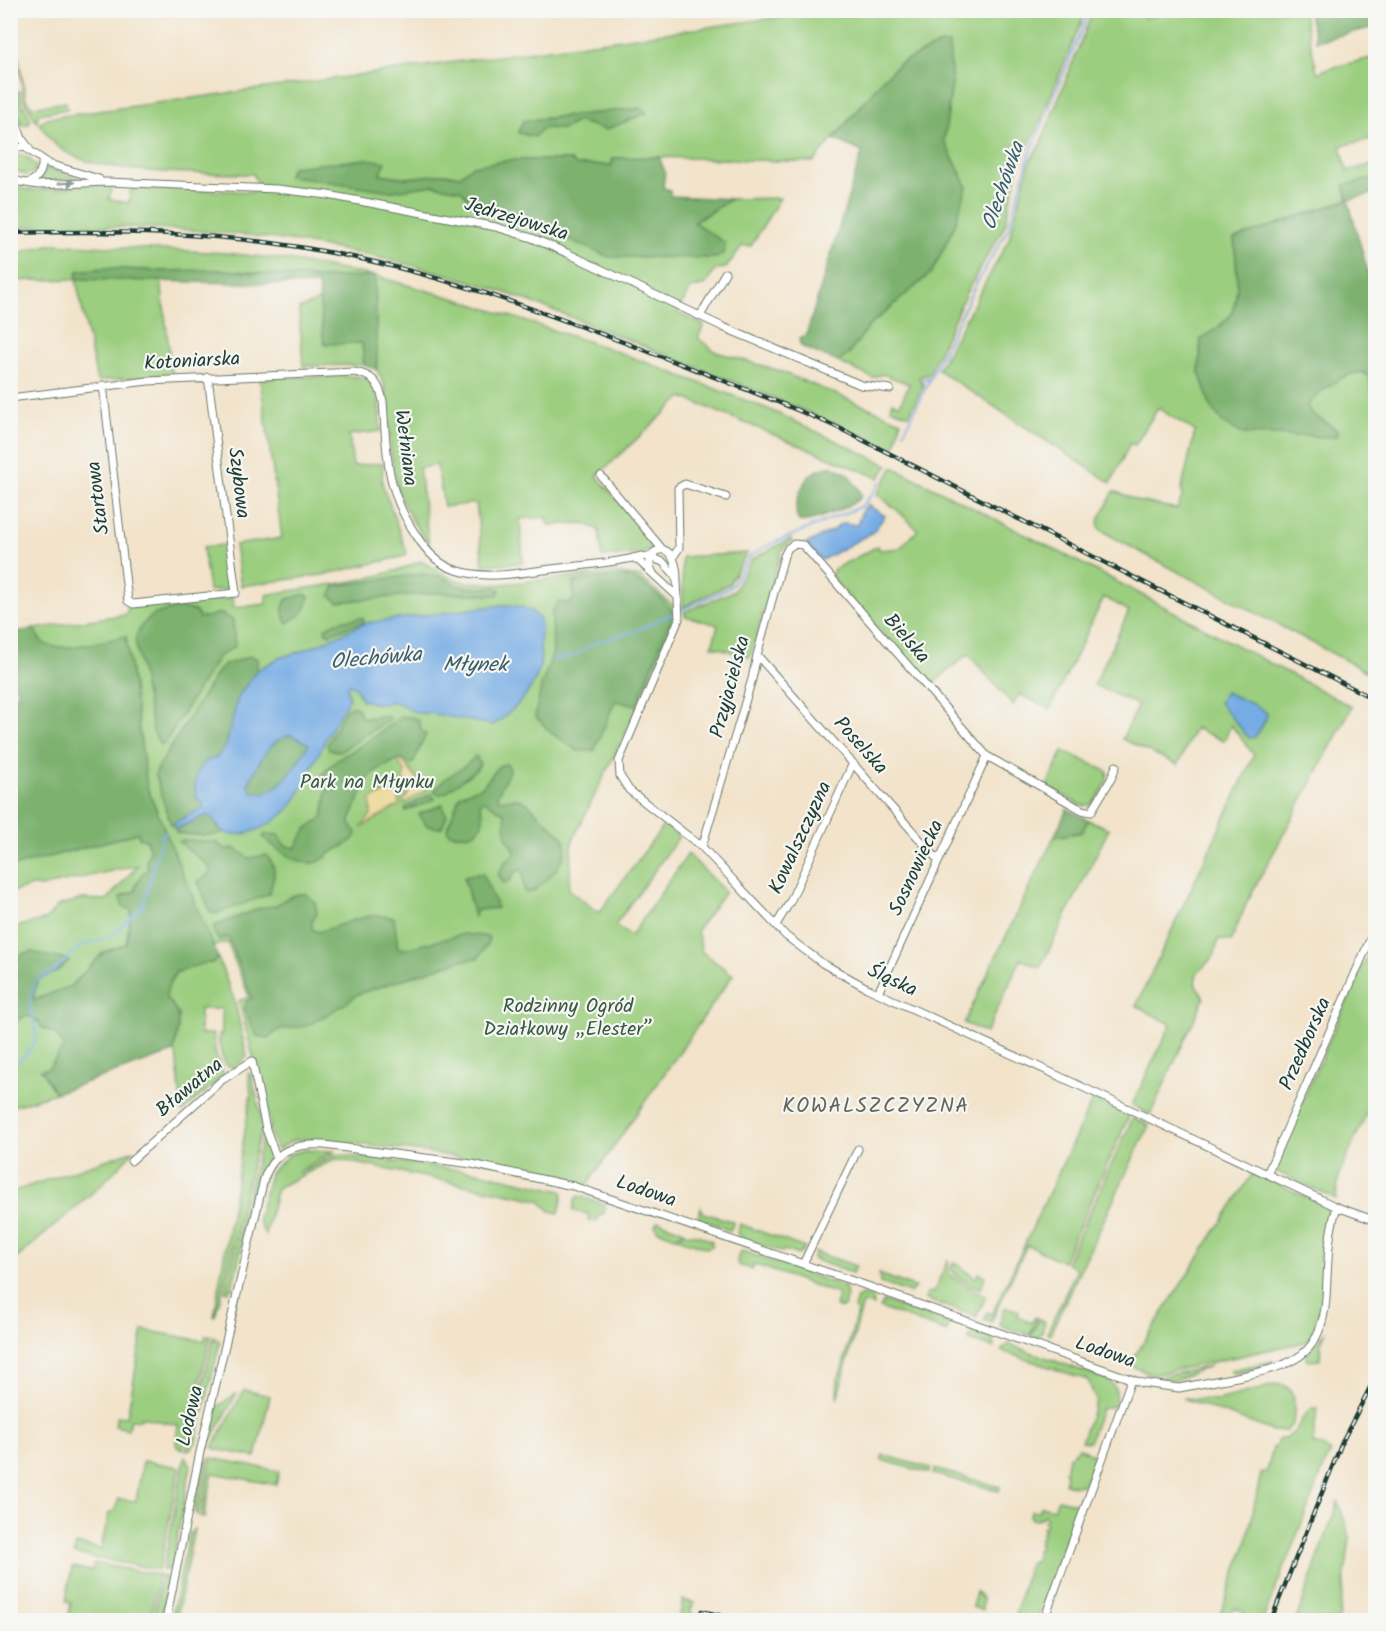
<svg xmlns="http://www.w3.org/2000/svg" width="1386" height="1631" font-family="Kalam,sans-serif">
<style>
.green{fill:#9bce7f;stroke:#5d865a;stroke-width:1.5;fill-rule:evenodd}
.forest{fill:#7cb16e;stroke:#4e7751;stroke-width:1.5}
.sand{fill:#eeda9e;stroke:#868c69;stroke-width:1.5}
.water{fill:#76ace4;stroke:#4a748c;stroke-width:1.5;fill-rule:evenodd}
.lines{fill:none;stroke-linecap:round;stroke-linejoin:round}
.stream{stroke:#76ace4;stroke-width:2}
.minor-casing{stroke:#697768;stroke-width:9}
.minor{stroke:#fff;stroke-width:7}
.rail-casing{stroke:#1f3d34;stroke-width:4.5}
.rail{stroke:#f6f6f2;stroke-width:2;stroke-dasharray:7;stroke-linecap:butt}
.oneway{fill:#8f9e9a}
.labels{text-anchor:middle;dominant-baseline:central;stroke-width:4.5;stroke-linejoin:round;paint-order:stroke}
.street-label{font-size:20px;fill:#1f3d34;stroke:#f6f6f2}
.park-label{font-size:20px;fill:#385a43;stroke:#f6f6f2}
.water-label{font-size:21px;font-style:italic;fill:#395e69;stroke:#f6f6f2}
.neighbourhood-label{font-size:21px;letter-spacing:1.5px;fill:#63665b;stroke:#f6f6f2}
</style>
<rect width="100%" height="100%" fill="#f6f6f2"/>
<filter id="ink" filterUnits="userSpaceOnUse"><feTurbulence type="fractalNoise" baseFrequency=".0167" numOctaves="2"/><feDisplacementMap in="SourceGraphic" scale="12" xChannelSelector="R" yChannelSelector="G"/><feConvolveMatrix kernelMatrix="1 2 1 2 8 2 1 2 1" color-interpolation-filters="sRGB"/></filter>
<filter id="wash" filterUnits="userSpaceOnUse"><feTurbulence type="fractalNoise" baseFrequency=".008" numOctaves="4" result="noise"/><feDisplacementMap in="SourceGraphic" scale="24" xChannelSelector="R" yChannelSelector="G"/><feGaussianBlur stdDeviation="1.35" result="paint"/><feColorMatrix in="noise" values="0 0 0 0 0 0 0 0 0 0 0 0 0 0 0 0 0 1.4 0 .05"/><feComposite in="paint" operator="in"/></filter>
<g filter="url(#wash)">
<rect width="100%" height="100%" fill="#f2e3ca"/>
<!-- green -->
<path class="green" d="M1178,10L1303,11L1317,71L1319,73L1323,70L1375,57V138L1341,146L1347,171L1375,164V178L1345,185L1348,199L1234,239C1236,260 1242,301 1228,318C1221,327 1210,333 1201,339L1199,372L1211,407L1224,424L1338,432C1326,419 1315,421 1307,406C1320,391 1342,373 1362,372L1370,378L1376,410L1375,676L1116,539L1100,529L1098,522L1114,491L1138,501L1177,509L1183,494L1181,492L1195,431L1158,408L1135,445L1130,443L1111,483L938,370L1009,239L1030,161L1041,143L1093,11H1145L1144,18Z
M825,11H1086L1036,131L1019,163L1005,225L966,293L929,374L919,377L921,383L924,384L909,415L891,408L892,402L900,405L909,384L883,374L873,378L838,362L848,355L869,326L932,272L954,227L967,186L944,141L952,83L900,63L883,79L814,162L659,157L613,158L612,165H576L570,160H512L472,166L460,176L444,174L407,178L380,174L292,167L288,175L392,191L434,185L461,190L476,208L537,226L707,232L694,222L731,199L780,198L751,246H742L726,268L716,269L705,285L690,289L677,313L704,325L698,338L716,352L777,370L901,421L894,450C814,413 733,381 651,349C595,327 539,303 482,285C422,266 359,252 297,242C202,227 106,225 11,227L10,184C33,197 63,185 88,185C96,185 104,186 112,187L109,199L129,203L131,188L262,192L253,174C206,173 92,177 57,146C50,140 45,131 39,124L48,118ZM641,108L605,130L578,121L563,129L543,128L518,132L523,121Z
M11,16L26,100L32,107L66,102L67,109L38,114L37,122L25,102Z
M20,91L22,103L31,120L29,124L21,125L15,92Z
M18,154L26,156L37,167L34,172L26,175L11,168V161Z
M46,168H47L80,178L36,182Z
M53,244L226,253L287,260L375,276L457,299L605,347L768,409L888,465L879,478L682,397L597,476L657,546L642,554L602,557L599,530L584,523L548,525L547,517L520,519L523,563L483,565L476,503L444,507L437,465L419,468L429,545L412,520L398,493L392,460L385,386L377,370L375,276L318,278L223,270L160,271L104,268L76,279L161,280L172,375L97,381L76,279L11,281V257L31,249Z
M320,300L324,344L362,342L364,365L303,366L299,309Z
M339,376C347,376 356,375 364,378C382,385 379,415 381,431L349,435L353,466L383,463L382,483L407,553L405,556L322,575L241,586L235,545L282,538L260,378Z
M893,467L1112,579L1352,707L1247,902L1231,941L1218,939L1214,956L1197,973L1195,983L1204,998L1150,1115L1132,1105L1171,1024L1136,1006L1254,755L1231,725L1224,741L1195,728L1178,765L1122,739L1138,705L1094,685L1129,611L1104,597L1050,709L1019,694L1013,705L968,654L930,686L831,577L834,569L878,546L880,550L900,548L918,530L897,510L877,494Z
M791,539L792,541L782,550L750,657L712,646L718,625L685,616L684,612L734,591L752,559Z
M223,545L228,586L227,589L209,591L203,547Z
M747,553L729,584L683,607L682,557Z
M421,561L450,578L464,582L501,584L613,573L640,577L675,607V620L637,708L572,842L569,890L599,913L664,825L679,837L615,925L631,936L688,854L725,892L697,930L702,952L733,975L587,1185L505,1165L426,1152L313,1139L294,1140L277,1150L268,1128L271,1127L239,1001L249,997L227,942L212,947L147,787L126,637C107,639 57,656 42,642C39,639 36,633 34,629L127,614V607L233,598L234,608L266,604V595C316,585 374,583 421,561Z
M1063,751L1107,771C1110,783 1098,797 1091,805L1082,806L1047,786Z
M1088,820L1109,829L1040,968L1021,959L986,1033L964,1023L1054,837L1082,832Z
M138,833L146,840L150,851L146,861L148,869L136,884L126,944L104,952L71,986L34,1001V991L38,980L51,974L64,958H54L11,975V928L47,919L57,906L82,899L107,900L138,865L41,887L33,886L11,892V867Z
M1375,938V1094L1339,1175L1336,1199L1277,1172L1273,1167Z
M218,958L235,1002L247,1057L234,1068L227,1066C221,1056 218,1046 219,1034H222V1009H200V1034H213L216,1055L224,1075L182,1112L176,1052H174L179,1015L166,999V990L176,972C188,971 199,961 212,963Z
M29,1016L39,1022L42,1027L56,1034L64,1047L49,1068L41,1070L55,1093L11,1107V1023L23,1017Z
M248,1073L252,1076L264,1129L258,1139L222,1292L215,1316H214L251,1094Z
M1093,1099L1129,1116L1063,1262L1027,1245L991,1322L984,1320L987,1312L992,1314Z
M1133,1118L1149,1125L1050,1334L1047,1333L1077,1269L1066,1263Z
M265,1133C267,1139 271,1147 271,1152C271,1156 260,1172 258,1179L232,1288L230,1287L229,1292L225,1291L262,1138Z
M135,1150L98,1188L11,1263V1192Z
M305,1150L334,1151L299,1171L300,1174L334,1154L478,1172L558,1190L562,1191L563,1195L559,1213L550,1211L539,1200L335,1159L277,1188L265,1235L258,1219L270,1173L290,1154Z
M1253,1173L1317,1202L1325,1207L1329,1213L1322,1307L1309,1341L1153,1375L1129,1365Z
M579,1196L605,1204L604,1213L598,1216L597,1221L588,1220L589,1214L573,1211L575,1199Z
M701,1207L704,1213L734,1222L730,1231L716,1225V1224L698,1219Z
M658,1221L684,1231L675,1237L657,1230L655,1225Z
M740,1224L805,1248L798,1255L785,1250L782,1252L739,1237L737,1232Z
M684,1233L698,1235L712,1241V1246L707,1248L677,1238Z
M743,1251L845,1287L847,1295L844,1307L842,1308L835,1306L838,1294L754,1264L752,1269L738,1265L737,1262L739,1253Z
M815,1252L856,1266L852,1273L813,1259Z
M948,1260V1271L952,1277L986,1296L980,1310H978L977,1317L925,1299L928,1292L933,1293Z
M953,1262L962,1266L961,1268L976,1278L979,1273L985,1276L981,1289L957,1277L951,1268Z
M879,1274L914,1287H915L910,1293L880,1283Z
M862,1295L873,1297L874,1306L863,1303L837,1399L838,1376L841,1372L857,1313L854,1308L857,1298Z
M884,1301L947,1323L948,1326L947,1332L880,1308Z
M1007,1307L1019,1311L1017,1316L1031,1323L1035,1317L1037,1318L1030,1335L999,1325L1004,1309Z
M1039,1319L1045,1322L1042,1332L1037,1339L1031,1336Z
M143,1330L204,1341L206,1335L211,1336L183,1449L177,1447L176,1444L178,1425L141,1417L140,1420L131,1419L128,1429L115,1426L117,1416L127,1417Z
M1326,1331L1321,1343L1320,1360L1308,1361L1306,1359L1307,1355Z
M972,1332L993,1339L994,1348L969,1340Z
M214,1337L220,1342L196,1442L191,1449L186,1450Z
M1008,1344L1108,1380C1117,1387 1118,1395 1114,1406L1101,1409L1089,1442L1081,1441L1096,1401L1088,1380L1001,1351Z
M1273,1361L1274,1365L1232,1374L1231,1370Z
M1210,1366L1170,1382L1158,1379L1161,1377Z
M1275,1385C1298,1382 1295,1408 1293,1424L1285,1431H1273L1183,1398L1218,1400Z
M244,1390L270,1396L256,1457L215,1449L213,1447Z
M237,1393L208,1447L206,1444L214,1409Z
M1312,1408H1317L1313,1444L1324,1447L1330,1452L1263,1620H1242L1245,1613L1235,1608L1228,1620H1218L1247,1541L1261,1473L1267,1471L1273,1448L1276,1446L1278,1440C1303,1434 1294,1422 1312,1408Z
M1079,1448L1092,1454L1095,1459C1088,1478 1088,1491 1065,1484L1067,1474L1065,1472L1068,1458Z
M883,1455L930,1468L929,1473L881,1460Z
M185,1457L191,1465L171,1569L163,1570Z
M211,1458L279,1471L276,1485L213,1473L205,1509V1518L200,1516Z
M208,1459L197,1515L193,1508L201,1467Z
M143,1461L180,1467L159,1570L74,1554L76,1544L101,1549L109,1513L114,1511L119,1499L136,1501Z
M935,1469L1000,1487L999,1491L933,1474Z
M1058,1499L1074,1503L1078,1507L1037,1620H1014L1029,1564L1037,1560L1036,1551L1040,1548L1038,1544L1041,1542L1039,1539L1043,1537L1041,1533L1044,1531L1042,1527L1046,1525L1044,1521L1047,1519L1045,1515L1037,1520L1032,1519L1030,1516L1031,1511L1039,1512L1041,1506L1053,1509Z
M1338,1502L1350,1537L1339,1620H1296Z
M194,1529L176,1620H171L189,1534Z
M94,1563L159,1575L150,1620H68L71,1603L66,1601L72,1567L92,1571Z
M162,1576L167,1579L168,1582L161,1620H153Z
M976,1592L983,1599L982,1610L972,1607Z
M683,1600L695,1603L691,1608V1614L716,1620H679Z"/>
<!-- forest -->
<path class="forest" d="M1308,11H1375V27L1316,41Z
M940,44H949L952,83L944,141L967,186L954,227L932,272L869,326L848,355L838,362L805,348L800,345L799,338L806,336L862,152L834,139L883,79L900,63Z
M641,108L647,113L605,130L578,121L563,129L543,128L534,137L518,133L523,121Z
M659,157L665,172L663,187L670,191V196L731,199L694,222L725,243L724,253L716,258L609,257L537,226L476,207L461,190L434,185L392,191L288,176L292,167L367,159L386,162L380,174L407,178L444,174L460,176L472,166L511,160H570L576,165H612L613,158Z
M1375,178V193L1348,200L1375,298V410L1370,378L1362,372C1342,373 1320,391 1307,406C1314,421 1327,419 1338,432L1335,437L1243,434L1224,424L1211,407L1199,372L1201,339C1210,333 1221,327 1228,318C1242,301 1236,260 1234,239L1348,200L1344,185Z
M104,268L160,271L223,270L318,278L375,276L377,370L364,365L362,343L324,344L318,285L76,279L78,271Z
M832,466L849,474C851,484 861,486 861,496C855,506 810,523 799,521C791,508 802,482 813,473C818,469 826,468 832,466Z
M422,574L439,576L459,586L475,588L495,587L500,589L498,595L435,593L338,602L330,596L335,586Z
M629,577C646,584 660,596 672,610L671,620L636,705L615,701L594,751H578L550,732L535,716L541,687L553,652L552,612L558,602L570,603L574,598L573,583C590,576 611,578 629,577Z
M305,594L309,597C307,612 300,616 287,623C282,614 281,608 287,599Z
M182,608L195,611L200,618L208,617L219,613L233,620L235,646L218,657L164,744L160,745L153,731L135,640C141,617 159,610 182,608Z
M363,618L364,622L329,634L326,632L325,628C337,620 349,619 363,618Z
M34,629C36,633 39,639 42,642C56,655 108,640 126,636L147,787L218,958L212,963C199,961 188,971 176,972C170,981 166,988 166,999C185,1014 177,1030 174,1052L55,1093L41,1070L49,1068L64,1047L56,1034L41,1027L39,1022L29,1016L23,1017L11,1023V975L15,973L14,966L22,954L32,952L69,961L56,972L38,980L33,997L34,1000L71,986L104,952L126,944L132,910L123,907L120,897L135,891L141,875L148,869L146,861L150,851L147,840L139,838L138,833L11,867L10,701L15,698L18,690L11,682V633Z
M251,656L257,659V670L238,697L226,746L216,758L206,761L197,798L203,804V808L171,825L155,775L159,766L218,671L225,665Z
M352,706L358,708L360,715L365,718L380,716H389L390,719L341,751L329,750L327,745L346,708Z
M401,717H412L418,720L422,732L426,734L413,763L409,764L401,758L375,771L368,779L349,822L357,834C352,842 343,847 334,851C328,854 324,860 318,862C299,867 276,849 263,837L266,834L279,835L284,845L295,848L307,828L314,824L323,816L327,789L323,774C334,758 351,753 366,742C378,734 389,725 401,717Z
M291,735L309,744C297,762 280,797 254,793L248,786C257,766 267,739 291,735Z
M476,756L480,764L477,769L445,793L439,794L434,791L445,779L466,765Z
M507,764L510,769L497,796L498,799C508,801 514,797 521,800C529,802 536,812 542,818C549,824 562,833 565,842C570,860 543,886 529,893L524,892L523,873L521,870L516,871L509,882L503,883L498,874L505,862L515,854L514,848L506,837L505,814L485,801L481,802C480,808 483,810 483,816C483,836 463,837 449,833L447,829L460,795L483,786L500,765Z
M431,794L435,799L406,811L405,808Z
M443,804V809L447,815L442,827L437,828L426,825L419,814Z
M1067,809L1088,820L1082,832L1054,837Z
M208,815L211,816L219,829L224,832C215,838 189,835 177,833L175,829Z
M184,840L215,842L226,849L233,848L240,852L249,858L266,855C279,869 274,877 269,894L216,914L211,913L198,882L209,874L210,870L207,865L179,842Z
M483,873L497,908L477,910L474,917L464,877Z
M298,894H306L315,902L317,913L312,922V929L318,932C342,926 369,909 394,918L398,948L405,949L464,934L489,937L487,945L478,958L459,961L358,994L345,1004L307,1026L280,1029L268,1038L257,1036L248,1018L245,1008L246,1002L252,998L229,939L228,937L219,940L214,933V926L263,907L275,906L289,897Z"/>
<!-- sand -->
<path class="sand" d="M402,760L426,790L404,804L403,800L407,797L409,791L403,780L405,771L399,763Z
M392,790L399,796V806L390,810L361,828L371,815V799Z"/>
<!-- water -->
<path class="water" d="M868,505L885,516L873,532L822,560L806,544L837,528L838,525L845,523L857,525L862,511Z
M502,605C516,605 537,607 541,624C543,630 540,636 540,642C539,649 542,657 540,665C535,690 513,712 493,725L429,713H416L403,705L392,701C383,707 372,702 362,700L355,687L349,684L347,688L349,698C340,714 330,730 322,747C312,766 305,787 292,805C281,821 241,843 222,831C217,827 215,821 211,816L208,815L175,829L173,827L177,821L203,808V804L197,798L195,791L197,772L206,761L216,758L226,746L238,697L257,670L279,658L305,650L366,623ZM291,735L309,744C297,762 280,797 254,793L248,785C257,766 268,739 291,735Z
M1225,692L1255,705L1267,713L1266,719L1255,737L1249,738L1219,703Z"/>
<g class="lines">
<!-- stream -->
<path class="stream" d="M921,380L930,377
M904,432L975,286L1009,227L1029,156L1090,10
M552,660L573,656L597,642L635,631L729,588L734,583L750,556L769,545L862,506L873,493L881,481
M10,1069C18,1060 32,1052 35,1041C39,1030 30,1015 30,1003C31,995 34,987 36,980L54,971L80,946L111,936L143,906L162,836L167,832"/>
</g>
</g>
<g filter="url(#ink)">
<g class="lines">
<defs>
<path id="minor" d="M10,104L22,139L29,148
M10,150L23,146L49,164L99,179
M10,177L20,182L38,185L107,182L277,189L328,195L496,227L532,238L567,253L723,327L861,385L890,389
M27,183C38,179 43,171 42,160
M700,316L725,273
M103,385L128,601L133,604L236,593L208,377
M10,398L148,381L354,372C372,375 379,382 383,401C387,454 385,489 416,535C426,551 438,565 456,570C486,580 521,573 551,569C581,565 612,564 641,556L650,557L663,562L674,574L677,581L679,619L619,761L620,776L629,790L702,847L786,936L822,963L867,988L1076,1084L1337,1207L1376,1221
M601,476L663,550
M673,557L679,548L678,488L685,484L726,497
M634,558L639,561L678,597
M653,573C639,550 676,533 677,578
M757,655L938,860
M702,847L752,679L757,655L784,556L788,548L794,544L803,545L987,756L1082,810L1091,812L1111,779L1116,766
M776,925L790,902L853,763
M878,993L987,756
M131,1161L222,1080L252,1061L266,1129L276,1156
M1267,1174L1376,926
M803,1264L858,1149
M166,1620L200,1452L264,1179C274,1150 296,1143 324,1145L472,1164L573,1186L856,1282L1142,1383L1179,1388C1200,1384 1221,1380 1242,1376C1293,1365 1322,1356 1326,1298C1328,1267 1327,1236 1337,1207
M1044,1620L1131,1380"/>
</defs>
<!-- minor casing -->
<use href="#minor" class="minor-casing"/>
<!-- minor -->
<use href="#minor" class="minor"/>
<defs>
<path id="rail" d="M10,233C115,230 219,232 322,251C432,271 535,309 639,348C706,374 775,399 841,429L1376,700
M702,1611L738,1620
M1271,1620L1343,1440L1376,1376"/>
</defs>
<!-- rail casing -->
<use href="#rail" class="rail-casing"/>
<!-- rail -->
<use href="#rail" class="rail"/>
</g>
<!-- one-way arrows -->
<defs><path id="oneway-solid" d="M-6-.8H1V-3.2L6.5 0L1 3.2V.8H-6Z" transform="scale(1.5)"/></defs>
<use class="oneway" href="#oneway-solid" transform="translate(66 183) rotate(-4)"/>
</g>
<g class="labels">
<!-- street labels -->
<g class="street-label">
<text transform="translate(516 220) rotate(17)">Jędrzejowska</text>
<text transform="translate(192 362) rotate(-3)">Kotoniarska</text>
<text transform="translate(405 448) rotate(83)">Wełniana</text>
<text transform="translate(238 483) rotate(83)">Szybowa</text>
<text transform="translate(99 498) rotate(-97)">Startowa</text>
<text transform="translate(906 639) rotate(49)">Bielska</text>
<text transform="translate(731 687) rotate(-75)">Przyjacielska</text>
<text transform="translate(860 746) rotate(48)">Poselska</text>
<text transform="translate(801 838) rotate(-65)">Kowalszczyzna</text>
<text transform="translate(917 868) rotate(-65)">Sosnowiecka</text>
<text transform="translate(892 981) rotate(25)">Śląska</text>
<text transform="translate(1306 1044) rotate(-66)">Przedborska</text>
<text transform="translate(190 1088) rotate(-40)">Bławatna</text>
<text transform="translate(646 1192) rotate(19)">Lodowa</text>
<text transform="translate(1105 1353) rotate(19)">Lodowa</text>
<text transform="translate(191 1416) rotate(-77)">Lodowa</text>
</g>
<!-- park labels -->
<g class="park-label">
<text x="367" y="783">Park na Młynku</text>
<text x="568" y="1007">Rodzinny Ogród<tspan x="568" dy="23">Działkowy „Elester”</tspan></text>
</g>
<!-- water labels -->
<g class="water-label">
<text transform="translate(1004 186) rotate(-71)">Olechówka</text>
<text transform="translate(376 659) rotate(-5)">Olechówka</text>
<text x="475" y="665">Młynek</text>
</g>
<!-- neighbourhood labels -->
<g class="neighbourhood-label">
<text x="876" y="1106">KOWALSZCZYZNA</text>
</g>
</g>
<!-- margin -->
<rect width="1386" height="1631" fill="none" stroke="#f6f6f2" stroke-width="36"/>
</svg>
